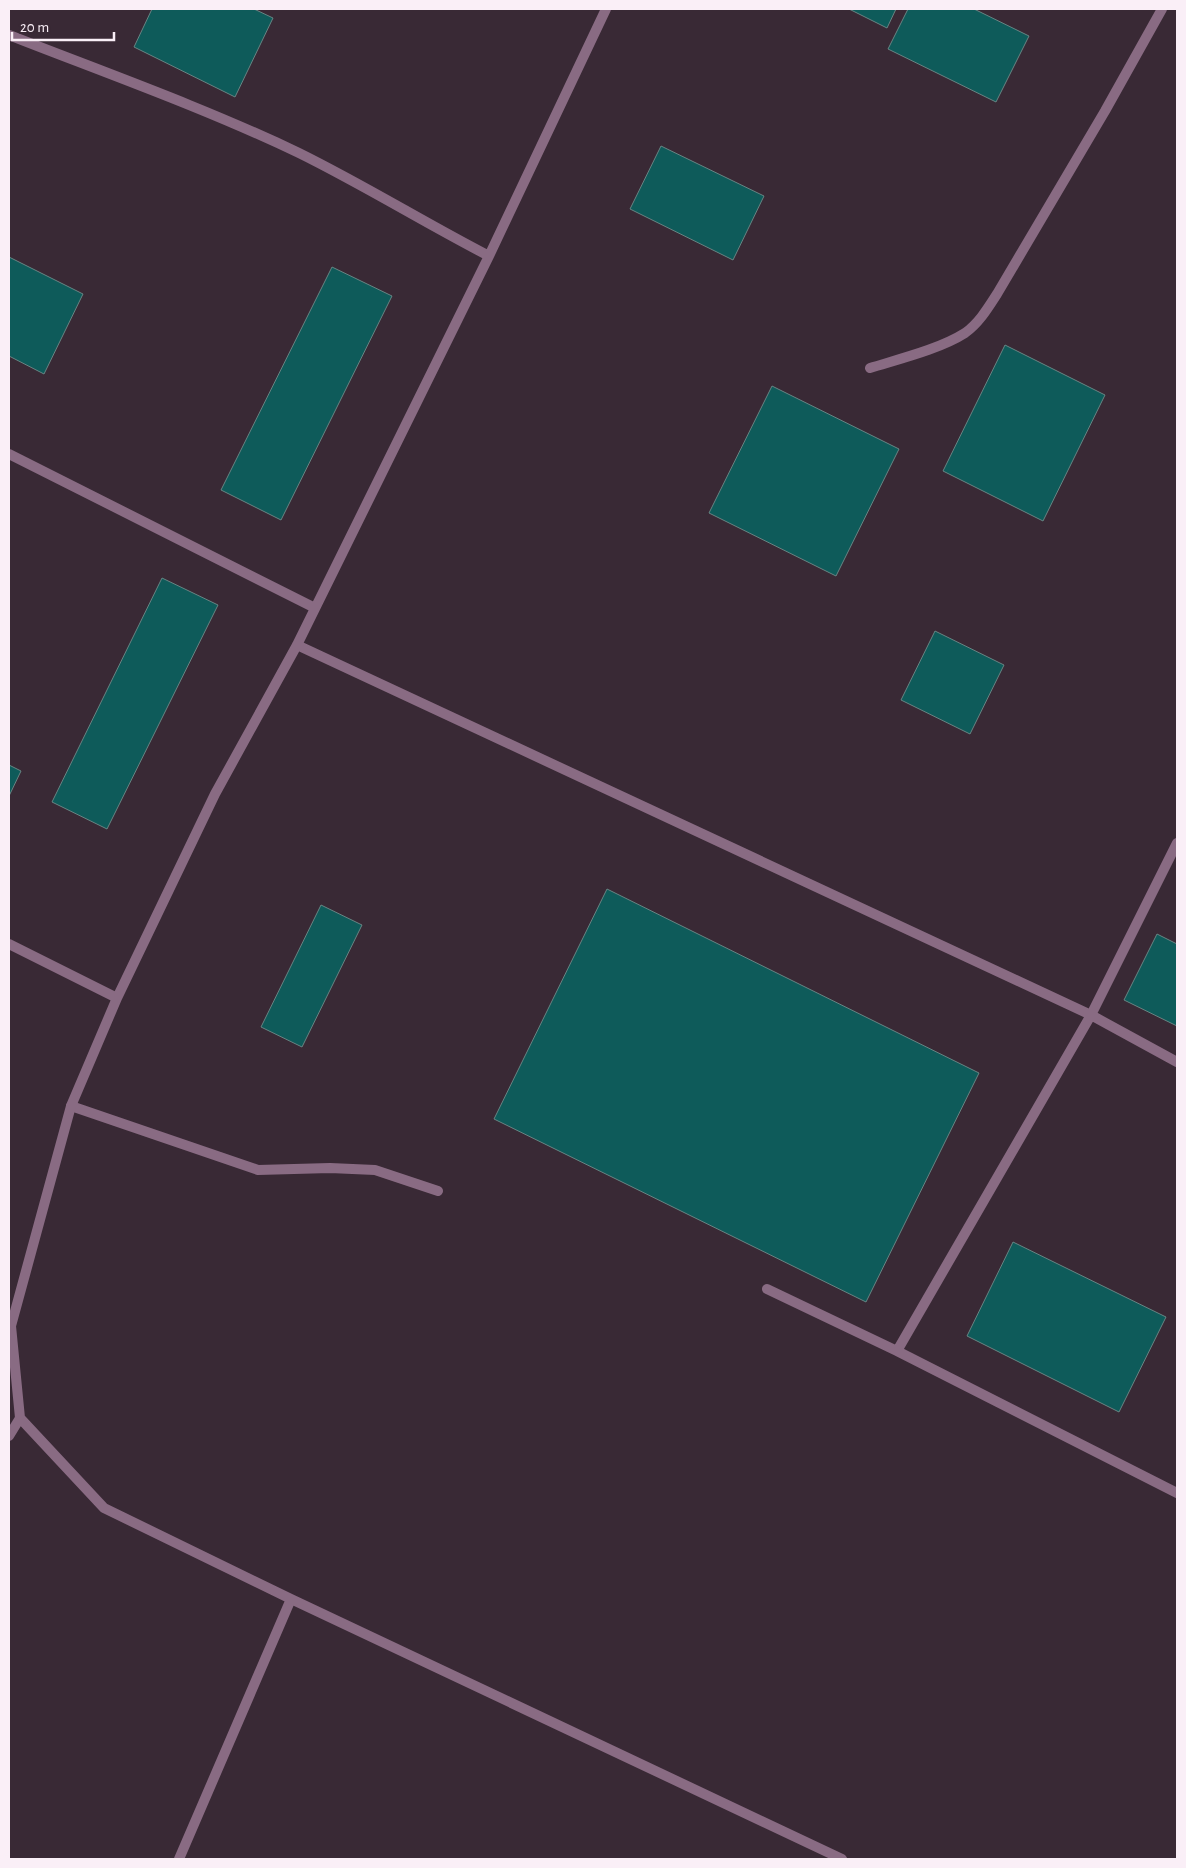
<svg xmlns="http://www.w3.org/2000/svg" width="1186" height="1868" font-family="'Alegreya Sans',sans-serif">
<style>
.building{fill:#0e5b5a;stroke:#688483}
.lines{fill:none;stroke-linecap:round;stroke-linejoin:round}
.lane{stroke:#896b83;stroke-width:10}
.street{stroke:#896b83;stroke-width:10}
</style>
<rect width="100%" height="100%" fill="#392935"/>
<!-- building -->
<path class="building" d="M152,9H254L273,18L235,97L134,47Z
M849,9H896L887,28Z
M908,9H974L1029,36L996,102L888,49Z
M661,146L764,196L733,260L630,209Z
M9,257L83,294L44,374L9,356Z
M332,267L392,296L281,520L221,490Z
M1005,345L1105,395L1043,521L943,471Z
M772,386L899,449L836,576L709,513Z
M162,578L218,605L107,829L52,802Z
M935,631L1004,665L970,734L901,700Z
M9,765L21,771L9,796Z
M607,889L979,1073L866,1302L494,1119Z
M321,905L362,925L302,1047L261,1027Z
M1157,934L1177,944V1026L1124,1000Z
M1013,1242L1166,1317L1119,1412L967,1336Z"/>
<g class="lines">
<!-- lane -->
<path class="lane" d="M71,1106L258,1170L330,1168L375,1170L438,1191"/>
<!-- street -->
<path class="street" d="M9,35C106,73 205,108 299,153C364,185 425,223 489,256
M870,368C899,359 940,349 965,333C979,323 988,308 997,294L1105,111L1162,9
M9,454L315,608
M297,645L1091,1015L1177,1062
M9,944L117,998
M767,1289L897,1351L1177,1493
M897,1351L1091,1015L1177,843
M20,1418L104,1508L291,1599L842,1859
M9,1436L20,1418L11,1326L71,1106L117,998L215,794L297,645L489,256L606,9
M179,1859L291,1599"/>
</g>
<!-- border -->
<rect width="1186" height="1868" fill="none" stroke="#faeff7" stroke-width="20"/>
<!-- scale -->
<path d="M12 32v8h102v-8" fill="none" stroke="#faeff7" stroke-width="2.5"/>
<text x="20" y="32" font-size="15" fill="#faeff7" stroke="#392935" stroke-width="4" paint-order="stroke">20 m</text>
</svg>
